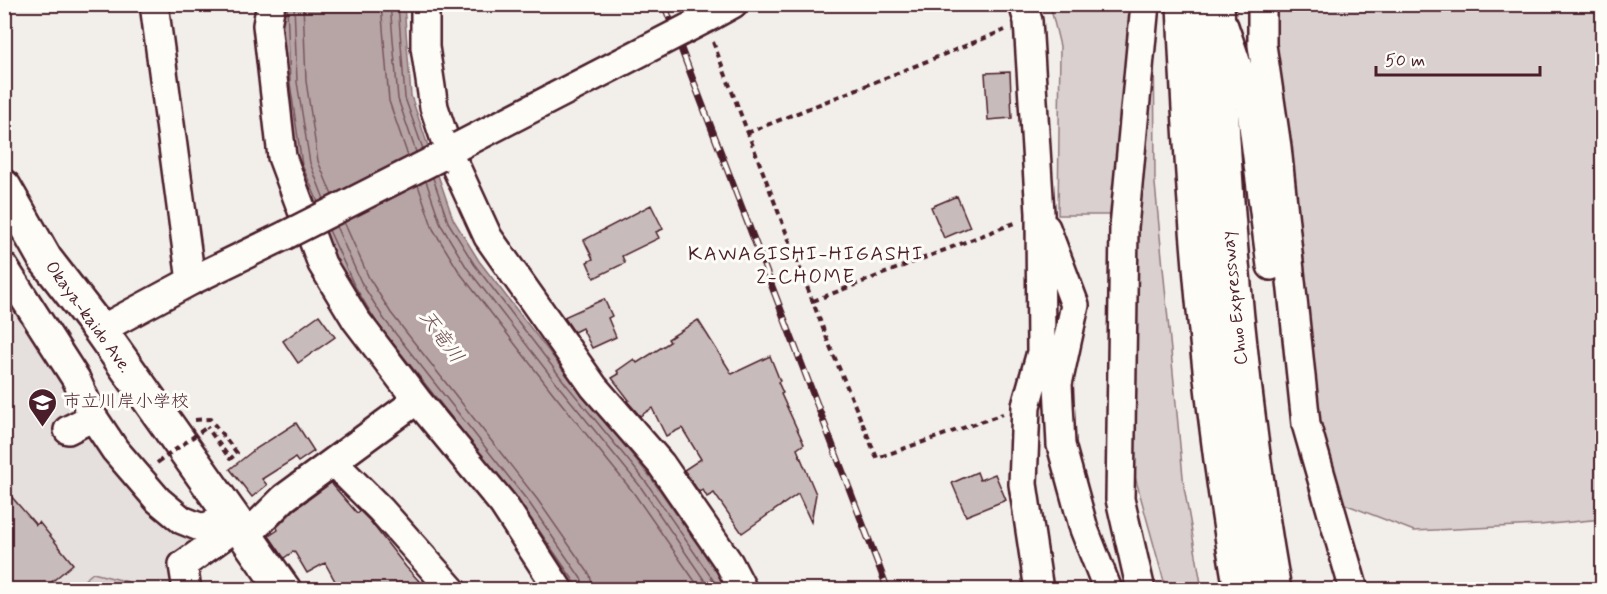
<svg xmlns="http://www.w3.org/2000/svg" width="1607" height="594" font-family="Mynerve,'Klee One',sans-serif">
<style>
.built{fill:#e5dfdd}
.green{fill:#d9d0cf;stroke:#92787d;stroke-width:1.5}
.water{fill:#b7a5a6;stroke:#8b6f75;stroke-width:1.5}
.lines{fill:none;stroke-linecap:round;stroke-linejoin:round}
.shore{stroke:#76555c;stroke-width:1.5}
.stream{stroke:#8b6f75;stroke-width:7}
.building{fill:#c8bbbb;stroke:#4a1f2b;stroke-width:1.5}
.minor-casing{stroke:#4a1f2b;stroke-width:32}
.major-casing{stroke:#4a1f2b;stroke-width:38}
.highway-casing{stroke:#4a1f2b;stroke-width:38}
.path{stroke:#4a1f2b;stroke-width:4;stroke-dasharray:6 4.5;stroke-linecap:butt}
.minor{stroke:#fdfcf7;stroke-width:27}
.major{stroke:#fdfcf7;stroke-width:33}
.highway{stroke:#fdfcf7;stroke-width:33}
.rail-casing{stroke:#4a1f2b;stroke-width:7}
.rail{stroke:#fdfcf7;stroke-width:4.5;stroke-dasharray:14;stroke-linecap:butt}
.minor-bridge-casing{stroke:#4a1f2b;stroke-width:32;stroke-linecap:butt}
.path-bridge{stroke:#4a1f2b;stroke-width:4;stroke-dasharray:6 4.5;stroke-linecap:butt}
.minor-bridge{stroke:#fdfcf7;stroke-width:27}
.labels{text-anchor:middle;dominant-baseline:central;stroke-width:6;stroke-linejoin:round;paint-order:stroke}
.street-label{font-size:18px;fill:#4a1f2b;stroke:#fdfcf7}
.poi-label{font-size:18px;fill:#4a1f2b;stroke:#fdfcf7;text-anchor:start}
.neighbourhood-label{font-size:20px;letter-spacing:1.5px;fill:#4a1f2b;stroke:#fdfcf7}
.water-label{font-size:20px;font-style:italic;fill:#704e56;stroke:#fdfcf7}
</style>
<rect width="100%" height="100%" fill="#f2efeb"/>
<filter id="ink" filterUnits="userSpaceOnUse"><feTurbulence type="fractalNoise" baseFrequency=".0167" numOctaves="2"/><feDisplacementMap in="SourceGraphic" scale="12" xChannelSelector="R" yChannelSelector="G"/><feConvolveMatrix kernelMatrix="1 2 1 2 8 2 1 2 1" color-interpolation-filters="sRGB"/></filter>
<g filter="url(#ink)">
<!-- built -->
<path class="built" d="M4,290L72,391L73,402L67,412L91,443L207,544L182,589H5Z"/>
<!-- green -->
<path class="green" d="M1050,5H1154L1155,184L1184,487L1202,589H1166L1121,426L1131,215H1058L1060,46Z
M1255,5H1602V519L1540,525L1414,531L1314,492Z
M93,573L128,582L133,589H73Z"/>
<!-- water -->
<path class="water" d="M281,5H404L411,96L453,219L479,261L570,379L651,478L720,577L726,589H572L373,327L349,288L297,167L284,83Z"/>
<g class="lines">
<!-- shore -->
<path class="shore" d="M287,4L290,83L302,165L318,202
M294,4L297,82L310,163L324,199
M303,4L306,81L318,161L332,195
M381,4L389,101L408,156
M390,4L398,99L416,152
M398,4L405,98L423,149
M433,178L448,222L474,264L565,383L646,482L720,590
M426,181L441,225L467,268L560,388L640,486L711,590
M418,185L433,229L460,273L553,393L633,492L701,590
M344,222L369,278L391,313L537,499L590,575L593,590
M336,226L361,282L384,319L530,504L582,580L584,590
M329,230L354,285L377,323L471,442
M527,513L576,584L577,590"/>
<!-- stream -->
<path class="stream" d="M1591,590L1602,582"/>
</g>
<!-- building -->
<path class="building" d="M1010,72L1012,118L988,120L985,73Z
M957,196L970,227L944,238L931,207Z
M651,205L663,229L656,232L659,238L622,256L625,263L594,278L587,262L593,259L584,240Z
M604,299L612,316L608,318L616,337L592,348L582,328L574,332L564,317Z
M319,315L335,337L298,363L283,341Z
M698,320L732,374L770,356L780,381L778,382L783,393L781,394L804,444L797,449L816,494L811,522L798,494L742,533L714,493L707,497L703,490L699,492L684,470L701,459L682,428L666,436L652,408L640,416L627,401L629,400L612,378L619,374L617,371L634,359L637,363L670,342L668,339Z
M296,423L314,451L298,462L295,458L262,479L267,485L252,497L230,469L254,450Z
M977,472L980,480L995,474L1006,500L966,516L952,483Z
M331,483L357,513L360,511L370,521L406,567L419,581L410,590H340L325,563L307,573L294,551L284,558L269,536L278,530L277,527L294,510Z
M4,488L36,525L39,522L73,564L42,590H4Z"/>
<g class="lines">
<defs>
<path id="minor" d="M154,4L191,281
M425,4V47L434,107L449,152L488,237L594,387L661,464L729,563L743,590
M1023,4L1028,21L1040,213L1041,352L1026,406L1023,484L1039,590
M1262,4V45L1277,147L1306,424L1354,590
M713,15L733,4
M1224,26L1250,102L1271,266
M1046,228L1075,305L1058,384L1061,445L1084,529L1108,590
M4,267L76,379L93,417L115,450L158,500L182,520L202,528L233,517
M100,330L191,281L286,235
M417,400L503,504L559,590
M68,430L93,417
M333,462L381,510L452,590
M247,535L284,498L417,400L356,320L322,264L282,157L267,25L271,4
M187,590L183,565L239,525
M1141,590L1120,499L1124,227L1145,4"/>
<path id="major" d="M4,187L45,259L100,330L284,590"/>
<path id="highway" d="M1184,4C1192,200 1207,396 1241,590
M1217,4C1223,201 1240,396 1274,590"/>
</defs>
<!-- minor casing -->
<use href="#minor" class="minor-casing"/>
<!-- major casing -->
<use href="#major" class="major-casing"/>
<!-- highway casing -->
<use href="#highway" class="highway-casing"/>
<!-- path -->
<path class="path" d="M713,42L829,344L877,458L1003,414
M747,133L1005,30
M813,301L1017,222
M195,420L210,419L237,453L230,459L207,427"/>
<!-- minor -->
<use href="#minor" class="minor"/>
<!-- major -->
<use href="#major" class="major"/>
<!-- highway -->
<use href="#highway" class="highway"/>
<defs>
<path id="rail" d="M664,4L888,590"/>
</defs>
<!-- rail casing -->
<use href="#rail" class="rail-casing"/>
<!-- rail -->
<use href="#rail" class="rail"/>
<defs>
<path id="minor-bridge" d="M459,146L713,15
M286,235L440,157"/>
</defs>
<!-- minor-bridge casing -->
<use href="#minor-bridge" class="minor-bridge-casing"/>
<!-- path-bridge -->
<path class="path-bridge" d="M157,463L207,427"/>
<!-- minor-bridge -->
<use href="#minor-bridge" class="minor-bridge"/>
</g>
</g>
<!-- icons -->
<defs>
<symbol id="school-pin" viewBox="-11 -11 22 30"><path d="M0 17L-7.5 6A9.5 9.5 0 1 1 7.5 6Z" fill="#4a1f2b" stroke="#fdfcf7"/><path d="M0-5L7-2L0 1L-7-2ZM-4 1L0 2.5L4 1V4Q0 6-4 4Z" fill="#fff"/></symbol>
</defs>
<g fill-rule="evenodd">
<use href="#school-pin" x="26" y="386" width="33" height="45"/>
</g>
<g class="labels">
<!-- street labels -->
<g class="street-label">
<text transform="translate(1235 298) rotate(-96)">Chuo Expressway</text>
<text transform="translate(88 317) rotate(54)">Okaya-kaido Ave.</text>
</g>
<!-- poi labels -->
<g class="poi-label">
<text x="63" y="402">市立川岸小学校</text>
</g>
<!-- neighbourhood labels -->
<g class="neighbourhood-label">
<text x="806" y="254">KAWAGISHI-HIGASHI<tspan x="806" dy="23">2-CHOME</tspan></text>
</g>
<!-- water labels -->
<g class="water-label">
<text transform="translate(441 337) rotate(54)">天竜川</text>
</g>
</g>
<!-- margin -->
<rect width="1607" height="594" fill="none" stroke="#fdfcf7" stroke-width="24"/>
<rect x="12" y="12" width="1583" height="570" fill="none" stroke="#4a1f2b" stroke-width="2" filter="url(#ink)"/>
<!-- scale -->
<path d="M1376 66v9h164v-9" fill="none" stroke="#4a1f2b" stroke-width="3"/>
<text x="1385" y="66" font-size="18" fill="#4a1f2b" stroke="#fdfcf7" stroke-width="4.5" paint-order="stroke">50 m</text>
</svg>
